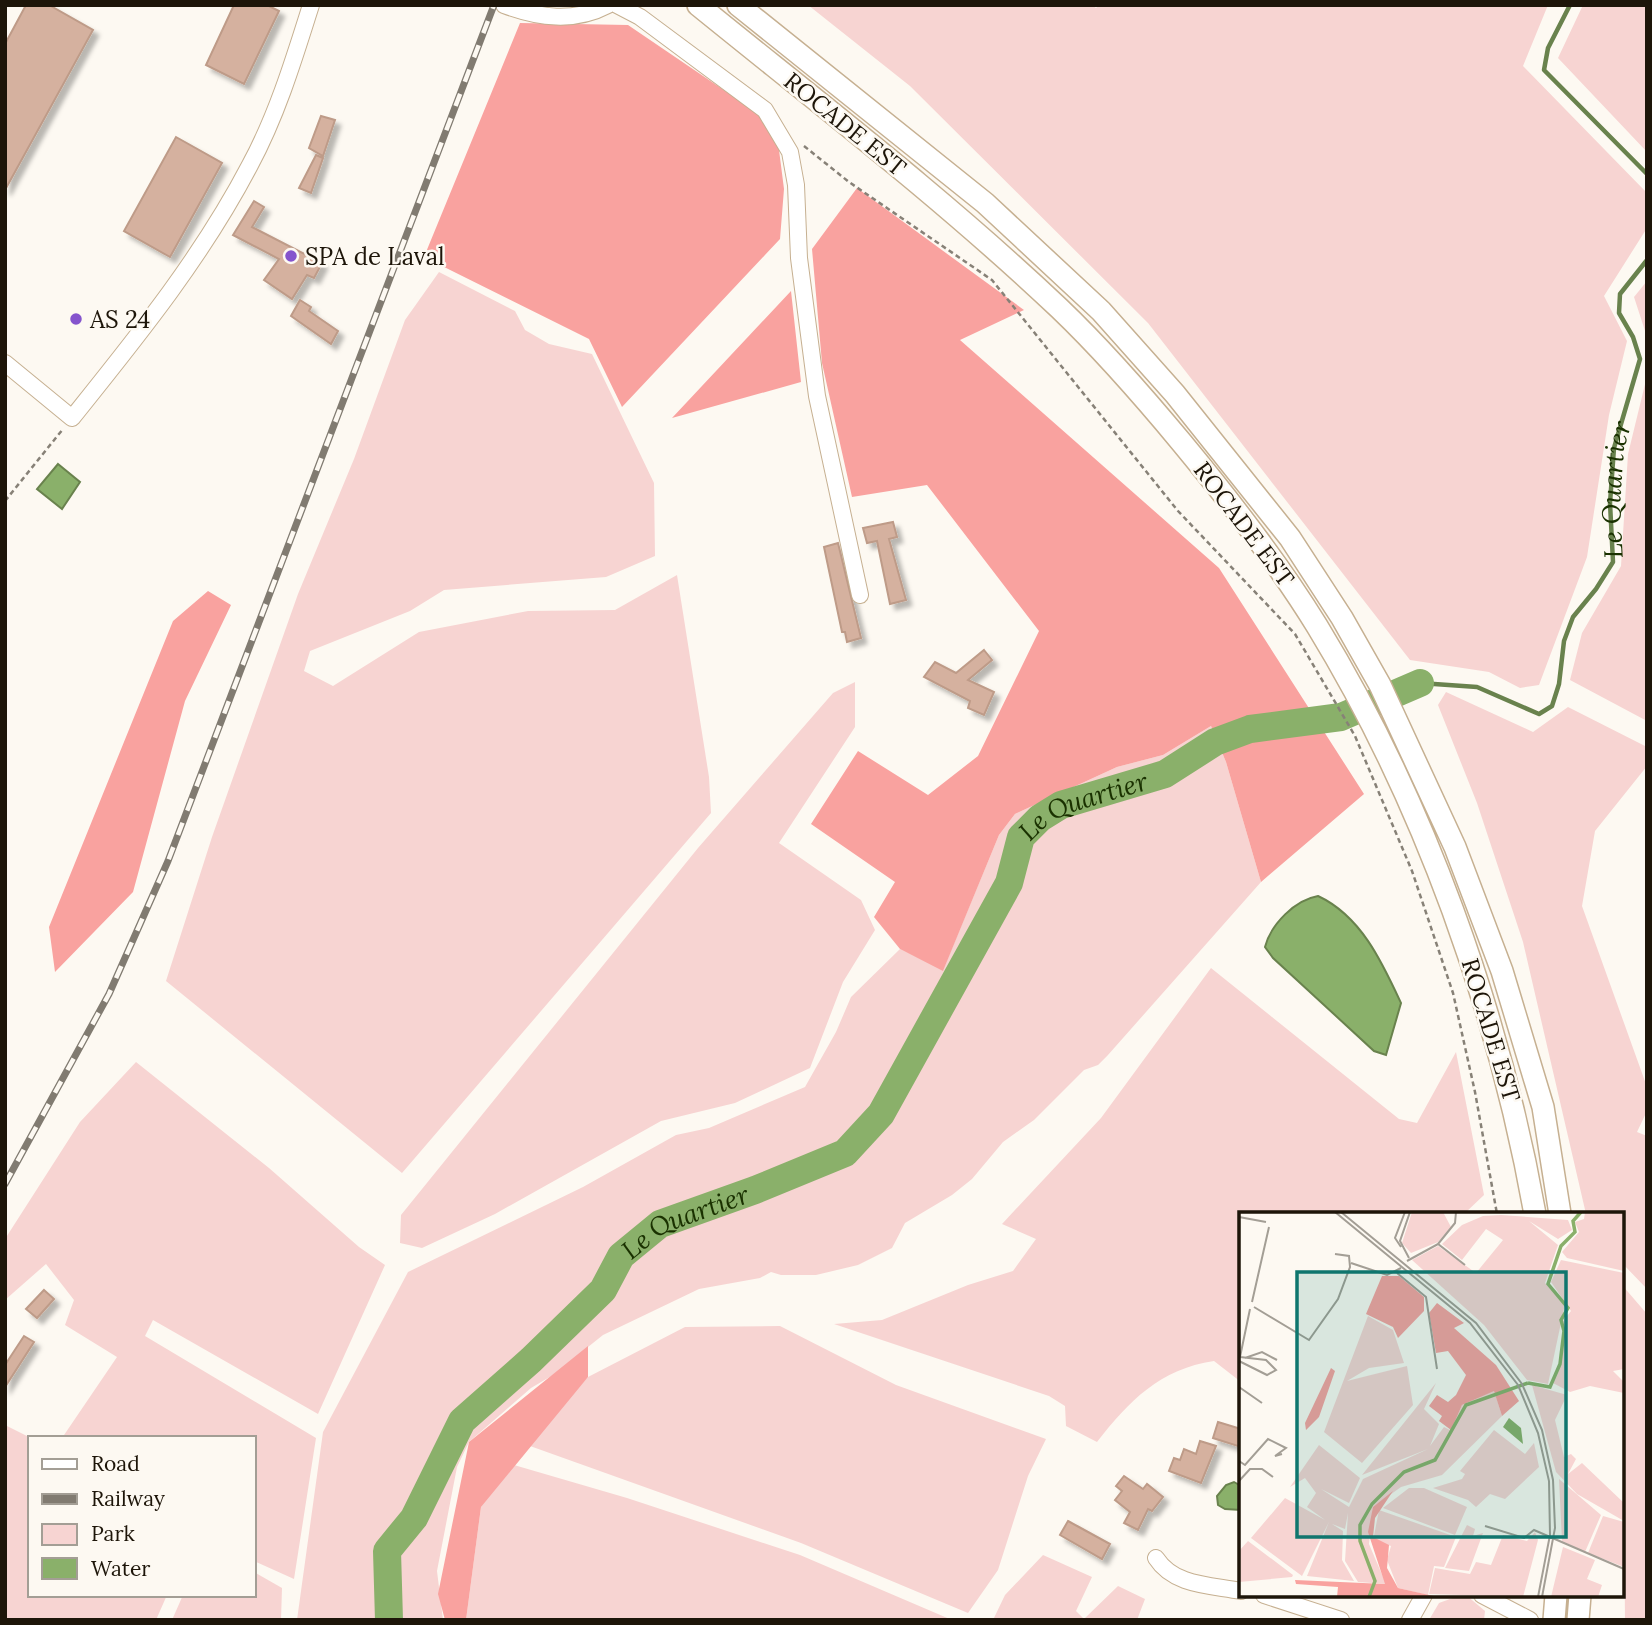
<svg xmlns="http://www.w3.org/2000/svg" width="1652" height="1625" font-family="Lora,serif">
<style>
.green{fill:#f7d4d2}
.forest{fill:#f9a29f}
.water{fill:#8ab06a;stroke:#69824d;stroke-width:2}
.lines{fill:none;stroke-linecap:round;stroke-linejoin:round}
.stream{stroke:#69824d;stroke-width:4.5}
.river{stroke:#8ab06a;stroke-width:28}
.building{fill:#d5b19f;stroke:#be9b88;stroke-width:2;filter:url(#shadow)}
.minor-casing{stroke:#c6b091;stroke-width:18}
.major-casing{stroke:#c6b091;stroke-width:24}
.path{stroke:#878177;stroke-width:2.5;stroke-dasharray:5 3.5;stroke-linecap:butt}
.minor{stroke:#fff;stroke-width:16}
.major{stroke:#fff;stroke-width:21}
.rail-casing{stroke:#817b71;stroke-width:7}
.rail{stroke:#fdf9f2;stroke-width:4.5;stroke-dasharray:13;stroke-linecap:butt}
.poi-dot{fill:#8554cd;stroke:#fdf9f2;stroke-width:2.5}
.labels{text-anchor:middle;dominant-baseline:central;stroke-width:5;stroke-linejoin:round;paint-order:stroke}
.street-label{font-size:24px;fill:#1d1509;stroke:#fdf9f2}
.poi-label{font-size:24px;fill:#1d1509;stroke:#fdf9f2;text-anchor:start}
.water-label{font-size:26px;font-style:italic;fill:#1a3100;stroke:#fdf9f2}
.inset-river{fill:none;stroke:#8ab06a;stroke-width:3.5}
.inset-road{fill:none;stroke:#a39e95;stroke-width:2}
.view{fill:#0f766e;fill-opacity:0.15;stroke:#0f766e;stroke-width:3.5}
.inset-edge{fill:none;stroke:#1d1509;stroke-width:3.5}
</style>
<defs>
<filter id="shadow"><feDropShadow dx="5.5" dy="5.5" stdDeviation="2" flood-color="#0004"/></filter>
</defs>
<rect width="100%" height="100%" fill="#fdf9f2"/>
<!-- green -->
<path class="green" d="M808,5H1092L1096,8L1099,5H1548L1523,66L1647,193V228L1604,296L1627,341L1609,415L1587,557L1539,685L1520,688L1489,672L1410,660L1148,323L910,86Z
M1583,5H1647V152L1558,58Z
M439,272L515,311L525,330L549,344L592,354L654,483L655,556L606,577L444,590L410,611L310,651L304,671L333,686L419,632L528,611L615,610L677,575L709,777L711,813L402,1173L166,981L212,837L298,594L354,459L405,320Z
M1647,281V337L1634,297Z
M1647,376V721L1570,680L1582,633L1621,566L1628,454Z
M855,682V727L779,843L861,900L875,930L843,982L810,1068L735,1103L661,1121L495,1214L422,1248L400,1243L401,1215L698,848L833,693Z
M1446,692L1533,732L1568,707L1647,747V766L1595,831L1582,906L1647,1087V1111L1637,1132L1647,1136V1289L1622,1263V1214H1586L1523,942L1477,803L1438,705Z
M1211,726L1226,762L1261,882L1108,1055L1098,1065L1084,1070L1034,1120L1003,1142L972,1179L952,1195L905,1223L892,1248L858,1265L816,1275H781L771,1272L760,1278L699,1289L603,1335L553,1375L531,1388L469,1442L457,1467L437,1571L443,1620H297L323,1432L408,1272L583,1187L676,1135L709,1128L805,1087L836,1032L851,997L900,949L943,970L999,835L1015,814L1117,767L1163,755Z
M1211,968L1399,1119L1417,1123L1456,1052L1484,1195L1464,1214H1241V1382L1214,1361C1160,1369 1129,1401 1097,1442L1066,1426L1065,1406L1049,1396L834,1324L882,1320L968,1285L1013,1271L1036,1239L1002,1224L1101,1118Z
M136,1062L269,1168L359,1247L385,1265L318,1414L153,1320L145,1336L316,1438L294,1579L254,1561V1438H62L117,1357L65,1325L74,1300L46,1264L5,1300V1239L80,1122Z
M1622,1285L1647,1314V1620H1625Z
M780,1326L896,1385L1046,1439L1028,1476L998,1570L968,1613L801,1543L530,1446L538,1431L588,1377L685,1327Z
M5,1425L31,1438L30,1595H167L156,1620H5Z
M504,1462L627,1498L800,1555L952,1620H466L481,1507Z
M1043,1555L1092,1577L1076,1611L1084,1619L1118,1586L1145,1599L1137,1620H993L1005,1595Z
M254,1572L282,1588L281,1620H172L183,1595H254Z
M1461,1595H1466L1485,1611L1484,1620H1429L1439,1603Z"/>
<!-- forest -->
<path class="forest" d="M520,23L628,25L762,116L779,150L784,189L780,239L622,407L589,339L424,257Z
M857,188L1024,310L960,340L1219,568L1364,794L1261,882L1226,762L1211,726L1163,755L1117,767L1015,814L999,835L943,971L900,949L874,917L895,882L811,824L858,751L928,795L978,756L1039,631L927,485L852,497L822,363L812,249Z
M791,291L801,382L672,418Z
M208,591L231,605L185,701L133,892L55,972L49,927L173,621Z
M588,1346V1377L481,1507L466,1620H445L438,1594L469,1442Z"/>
<!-- water -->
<path class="water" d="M58,464L80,482L62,509L37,489Z
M1318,896C1361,916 1382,962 1401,1003L1386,1055L1374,1051L1273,958L1265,947C1271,924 1295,900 1318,896Z
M1234,1482L1241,1486V1510L1225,1509L1218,1505L1217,1496L1226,1485Z"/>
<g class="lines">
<!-- stream -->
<g class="stream">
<path d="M1570,5L1548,48L1544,70L1647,174"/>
<path id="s1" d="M1420,683L1477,687L1539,714L1552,706L1559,684L1564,641L1573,617L1596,589L1613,562L1610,503L1614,448L1640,359L1633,337L1619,313L1620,294L1647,260"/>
</g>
<!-- river -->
<path class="river" id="s2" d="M389,1620L387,1551L414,1518L462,1421L531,1360L603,1290L621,1256L660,1224L755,1190L845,1153L881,1114L1009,883L1021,837L1040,818L1061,805L1165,774L1215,742L1250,729L1341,717L1420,683"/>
</g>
<!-- building -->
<path class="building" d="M26,5H49L93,30L5,190V44Z
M234,5H267L279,11L244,84L206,65Z
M321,116L335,120L323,156L309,148Z
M176,137L222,163L170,257L124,231Z
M316,155L323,158L311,193L299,188Z
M254,201L264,207L252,227L322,263L314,278L307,275L292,299L264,280L279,259L233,235Z
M300,300L311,307L309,311L338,331L331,344L291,316Z
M893,522L897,537L889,539L906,600L890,604L877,541L867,543L863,528Z
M838,543L861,638L847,642L845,632H842L824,547Z
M984,650L992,660L968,680L994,692L984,715L968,708L970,701L924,677L935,662L956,673Z
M44,1290L54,1299L37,1318L26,1309Z
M24,1336L34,1342L5,1387V1365Z
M1218,1422L1241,1429V1447L1213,1438Z
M1200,1441L1216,1446L1201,1483L1169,1471L1174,1458L1180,1460L1184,1449L1196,1454Z
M1124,1476L1143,1489L1147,1484L1163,1497L1152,1511L1148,1509L1138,1530L1124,1523L1130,1512L1115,1500L1122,1491L1116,1486Z
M1068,1521L1110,1544L1102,1559L1060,1535Z"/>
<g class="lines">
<defs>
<path id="minor" d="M504,5C539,18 574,23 608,5
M617,5L640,17L765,110L790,152L796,185L799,258L817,396L860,595
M5,363L72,418C137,337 202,257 250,165C277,115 294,59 311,5
M1156,1558C1174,1586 1210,1585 1241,1591
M1264,1595L1341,1620
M1482,1595L1530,1620
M1410,1620L1424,1595"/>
<path id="major" d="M698,5C820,104 945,200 1059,308C1103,350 1143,396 1182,443C1230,501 1277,561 1317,626C1424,801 1499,1012 1535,1214
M738,5L985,203L1101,311L1175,394L1290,538L1342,618L1380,685L1455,847L1502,971L1543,1107L1560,1214
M1554,1620L1556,1595
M1578,1620L1580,1595"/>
</defs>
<!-- minor casing -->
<use href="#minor" class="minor-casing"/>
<!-- major casing -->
<use href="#major" class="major-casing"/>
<!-- path -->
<path class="path" d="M804,146L849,182L992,280L1178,511L1295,634L1355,736L1412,871L1453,993L1475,1092L1497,1214
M5,501L63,429"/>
<!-- minor -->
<use href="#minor" class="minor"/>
<!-- major -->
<use href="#major" class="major"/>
<defs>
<path id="rail" d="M5,1184L109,994L168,861L494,5"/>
</defs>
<!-- rail casing -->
<use href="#rail" class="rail-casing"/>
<!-- rail -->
<use href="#rail" class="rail"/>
</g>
<!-- markers -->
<g class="poi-dot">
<circle cx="291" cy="256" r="7"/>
<circle cx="76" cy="319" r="7"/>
</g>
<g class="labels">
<!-- street labels -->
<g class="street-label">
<text transform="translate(845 124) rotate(39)">ROCADE EST</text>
<text transform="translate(1244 524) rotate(53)">ROCADE EST</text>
<text transform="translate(1491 1030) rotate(73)">ROCADE EST</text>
</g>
<!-- poi labels -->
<g class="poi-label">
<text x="305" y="256">SPA de Laval</text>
<text x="90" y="319">AS 24</text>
</g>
<!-- water labels -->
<g class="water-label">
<text stroke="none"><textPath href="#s1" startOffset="373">Le Quartier</textPath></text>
<text stroke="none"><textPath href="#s2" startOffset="1136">Le Quartier</textPath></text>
<text stroke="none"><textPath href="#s2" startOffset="525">Le Quartier</textPath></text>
</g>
</g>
<!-- overview -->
<g transform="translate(1239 1212)">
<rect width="385" height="385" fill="#fdf9f2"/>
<path d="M173,0H204L212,15L199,30L172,41L163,31ZM346,0H385V59L328,46L323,40L340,20L336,10L345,7ZM262,3L329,8L333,18L319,27L290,9L319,33L306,71L326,92L309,172L288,168L245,113L173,48L199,34L237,61L264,28L247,17L223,48L203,32L223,13L244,4ZM322,48L385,61V157L374,159L385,170V181L351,174L331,180L314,171L322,152L324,109L332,99L312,70ZM129,104L154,118L165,151L130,156L108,169L168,154L174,193L123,251L85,220ZM197,171L185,197L200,212L191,234L205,215L211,218L223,193L255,178L263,204L203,263L162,275L134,295L130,332L147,372L119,370L106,349L109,301L106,317L93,312L104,319L103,348L115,369L68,364L90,310L63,364L12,326L46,286L86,308L68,295L77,281L66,266L51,275L80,233L121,266L110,291L82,277L110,295L124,267L189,237L123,263ZM293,173L328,183L316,208L325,245L332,242L337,247L329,262L343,251L385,291V309L338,282L317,260ZM255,218L286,242L295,231L300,255L266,287L251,282L237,295L229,288L194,276L223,267L226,262L221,259ZM320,267L362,303L346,340L323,329ZM170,276H185L228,295L216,323L144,296ZM140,298L217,325L205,355L195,354L189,383L159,376L148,348L152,334L134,329ZM364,304L385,310V355L349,341ZM228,313L236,317L234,324L244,321L230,359L206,356ZM296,320L299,328L284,385L190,382L196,356L231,362L237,350L252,353L264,323L288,329ZM9,329L54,363L53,365L0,370V339ZM324,335L356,348L348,367L363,373L359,385H312Z" fill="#f7d4d2"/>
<path d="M143,64H160L185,85V99L159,126L154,115L127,102ZM198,91L225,111L215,116L257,153L280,189L263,204L255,179L223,193L212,218L200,209L203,204L190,194L198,183L209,190L217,183L227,163L209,139L197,141L190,101ZM92,156L96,159L80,205L67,218L66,211ZM154,279L136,306L134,325L150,333L148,356L159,376L199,385H98L99,375L57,372L56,368L146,372L129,320L134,295Z" fill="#f9a29f"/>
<path d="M270,206L282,216L284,232L264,215Z" fill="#8ab06a"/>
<path class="inset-river" d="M289,171L311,175L321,152L325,119L322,108L329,96L309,72L322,34L336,20L334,9L342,0M130,385L136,369L121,329V313L133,292L165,260L196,248L227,193L289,171"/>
<path class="inset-road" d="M96,0L231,111L279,173L299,221L310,269L311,323L299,385M102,0L237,111L283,172L303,218L314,268L316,316L303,385M0,5L27,10M199,32L216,11L217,0M162,35L156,26L166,0M170,46L161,29L171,0M168,49L199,32L226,53M112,51L148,63L162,56M158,61L187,85L198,157M13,90L30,15M15,95L70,128L99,87L111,55L110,44L96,42M1,145L11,97M6,146L23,140L38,148M0,149L28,163L37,158L27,148L1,145M0,175L23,191M0,249L6,253L29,227L47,236L36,244L43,242M0,269L11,257H23L34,265M246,314L285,326L295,318L385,357"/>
<path class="view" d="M58,60H327V325H58Z"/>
<rect width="385" height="385" class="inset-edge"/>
</g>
<!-- border -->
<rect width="1652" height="1625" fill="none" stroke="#1d1509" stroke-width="14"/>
<!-- legend -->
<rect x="28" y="1436" width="228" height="161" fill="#fdf9f2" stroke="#a39e95" stroke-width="2"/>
<rect x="42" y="1459" width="35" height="10" fill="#ffffff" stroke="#a39e95" stroke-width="2"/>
<text x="91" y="1471" font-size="21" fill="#1d1509">Road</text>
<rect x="42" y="1494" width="35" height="10" fill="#817b71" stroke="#a39e95" stroke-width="2"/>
<text x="91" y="1506" font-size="21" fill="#1d1509">Railway</text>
<rect x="42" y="1524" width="35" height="21" fill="#f7d4d2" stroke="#a39e95" stroke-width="2"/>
<text x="91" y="1541" font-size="21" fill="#1d1509">Park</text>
<rect x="42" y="1558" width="35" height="21" fill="#8ab06a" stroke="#a39e95" stroke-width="2"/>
<text x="91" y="1576" font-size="21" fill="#1d1509">Water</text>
</svg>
